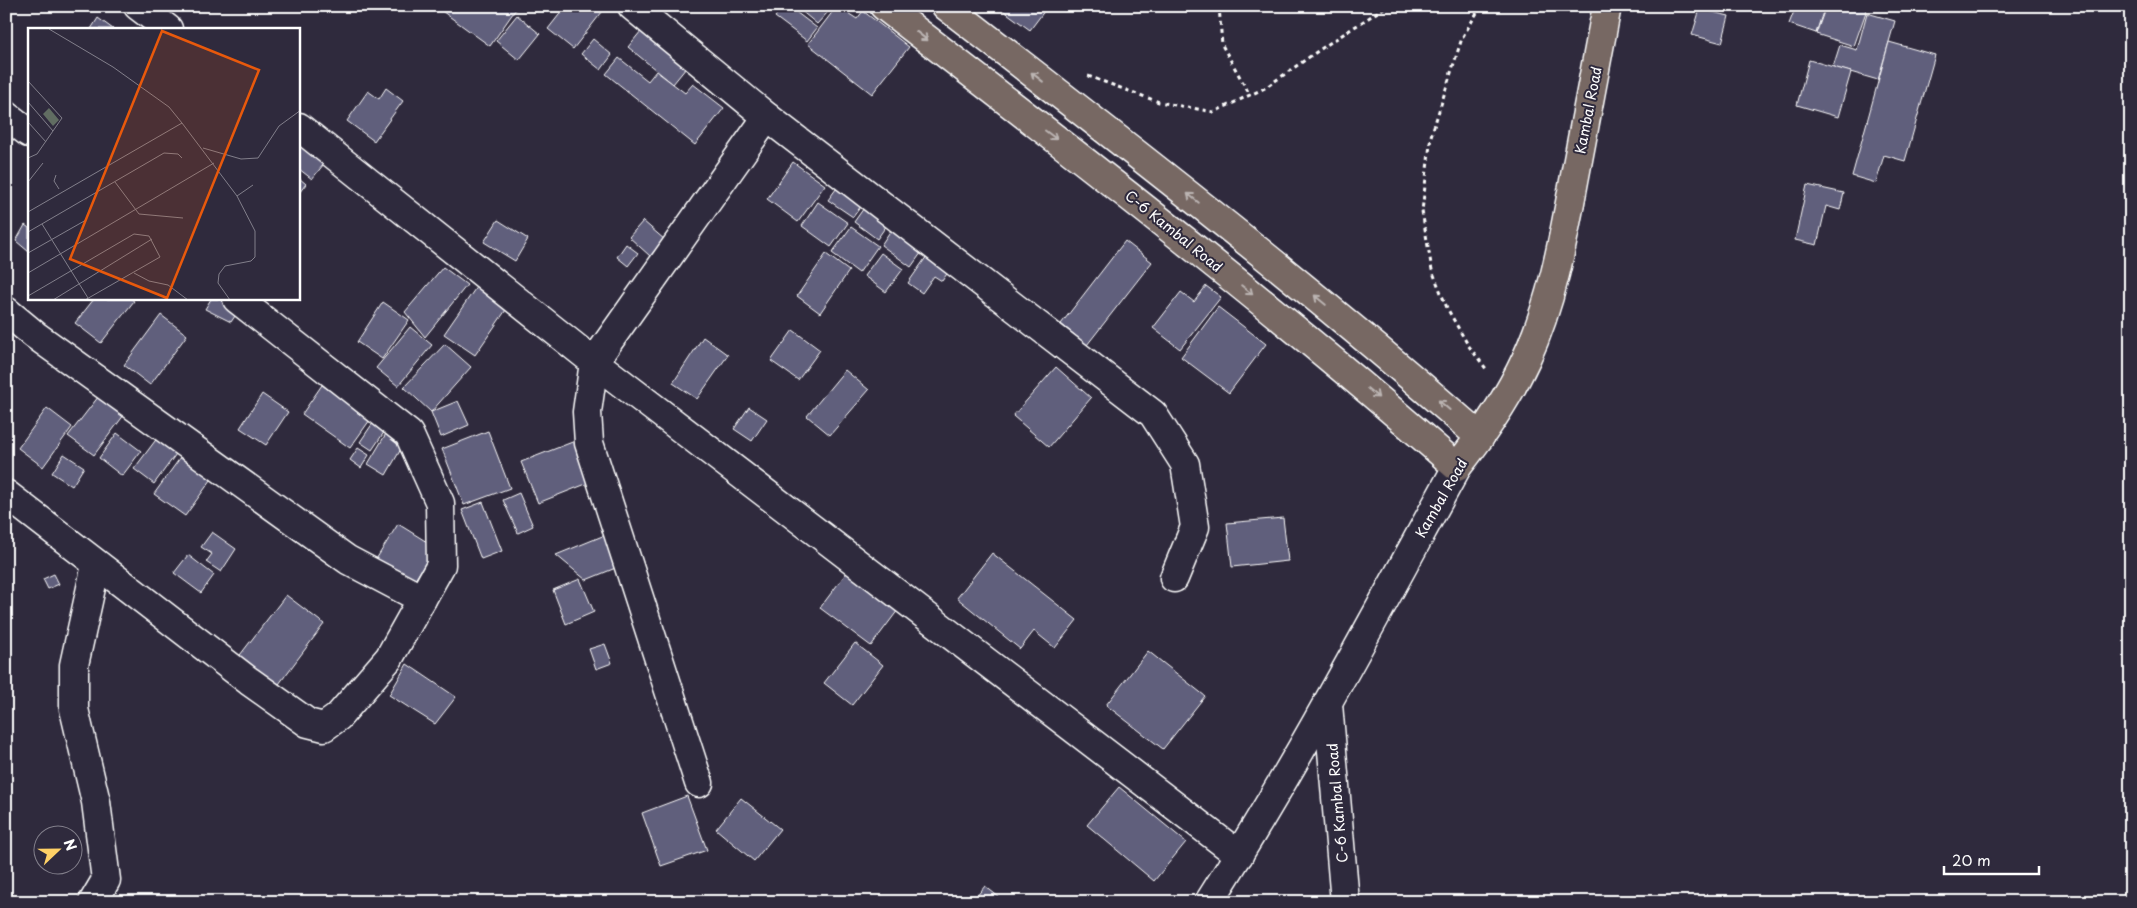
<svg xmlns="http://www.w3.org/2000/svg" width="2137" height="908" font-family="'Playpen Sans',sans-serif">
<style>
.building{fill:#615e7c;stroke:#fff}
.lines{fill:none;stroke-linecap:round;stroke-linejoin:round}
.minor-casing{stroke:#fff;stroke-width:31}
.major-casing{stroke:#fff;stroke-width:31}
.path{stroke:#fff;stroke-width:3;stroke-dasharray:4 4;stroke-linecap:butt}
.minor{stroke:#2f2a3d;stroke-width:28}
.major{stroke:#776864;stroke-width:28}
.oneway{stroke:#bbb4b2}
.labels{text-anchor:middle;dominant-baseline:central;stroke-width:4;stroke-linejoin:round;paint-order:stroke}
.street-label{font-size:14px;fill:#fff;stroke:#2f2a3d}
.inset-road{fill:none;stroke:#827f8b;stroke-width:1}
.view{fill:#e8590c;fill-opacity:0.15;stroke:#e8590c;stroke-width:2.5}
.inset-edge{fill:none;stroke:#fff;stroke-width:2.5}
</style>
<rect width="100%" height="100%" fill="#2f2a3d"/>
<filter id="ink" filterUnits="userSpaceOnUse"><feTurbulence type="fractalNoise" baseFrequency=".02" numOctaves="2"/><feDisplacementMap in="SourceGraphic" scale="10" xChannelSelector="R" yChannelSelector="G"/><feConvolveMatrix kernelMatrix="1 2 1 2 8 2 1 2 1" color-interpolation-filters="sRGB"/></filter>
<g filter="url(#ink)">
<g class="building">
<polygon points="435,6 518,6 490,46"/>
<polygon points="566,6 606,7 573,49 548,29"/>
<polygon points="783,6 788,6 817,28 807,41 775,17"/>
<polygon points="801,6 821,6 828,12 817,24 799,9"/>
<polygon points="837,6 857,19 863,11 909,47 872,94 808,44"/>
<polygon points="1001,6 1048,6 1030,30 1000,8"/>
<polygon points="1796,6 1825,6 1816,33 1789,24"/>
<polygon points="1826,6 1868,6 1854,46 1816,34"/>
<polygon points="1700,9 1729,16 1722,43 1692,35"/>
<polygon points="1867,13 1895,21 1878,80 1833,67 1840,45 1857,50"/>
<polygon points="517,15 540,34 519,60 496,41"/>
<polygon points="98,18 113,29 91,29"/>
<polygon points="641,31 686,68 673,84 628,47"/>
<polygon points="593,39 612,55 601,70 581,54"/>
<polygon points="1889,42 1935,55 1905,161 1884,155 1876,183 1852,176"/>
<polygon points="619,58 648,81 656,71 685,93 693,84 724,108 695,145 606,74"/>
<polygon points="1809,60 1851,72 1838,117 1797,105"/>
<polygon points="386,88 403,101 374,141 347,121 368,91 379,99"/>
<polygon points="299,141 327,160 312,179 299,169"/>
<polygon points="793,162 825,185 798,222 767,199"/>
<polygon points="299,178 306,184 299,193"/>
<polygon points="839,185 864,202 853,217 828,200"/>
<polygon points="1807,185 1844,193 1840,210 1826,206 1817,245 1795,240"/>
<polygon points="818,202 848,223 831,247 802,226"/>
<polygon points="866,205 889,222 877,239 854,222"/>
<polygon points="498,220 528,239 515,261 484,242"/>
<polygon points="643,221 665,240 650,256 629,237"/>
<polygon points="25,225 29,228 29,252 16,241"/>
<polygon points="851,227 878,246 859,273 832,253"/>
<polygon points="893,227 924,249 911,267 881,245"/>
<polygon points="1125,241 1152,262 1087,345 1061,324"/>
<polygon points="626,244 638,253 628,266 617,257"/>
<polygon points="881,253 903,269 886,292 864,276"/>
<polygon points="929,253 951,268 942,281 934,276 922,293 908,283"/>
<polygon points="826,254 849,271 820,313 797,296"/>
<polygon points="443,267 467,285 425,337 405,312"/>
<polygon points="477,286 508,307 475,355 444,334"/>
<polygon points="1206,286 1221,297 1180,349 1153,328 1181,292 1194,302"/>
<polygon points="94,299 131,299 134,301 101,343 75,323"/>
<polygon points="211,299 226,299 239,310 231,322 205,309"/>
<polygon points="383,302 409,320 382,359 357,342"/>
<polygon points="1218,307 1266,344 1229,393 1181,357"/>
<polygon points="161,315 187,335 150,385 124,365"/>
<polygon points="410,327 432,345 398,386 376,368"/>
<polygon points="793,330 820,350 798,380 771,361"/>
<polygon points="703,337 728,355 697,399 673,383"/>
<polygon points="445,344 471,367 431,412 404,387"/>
<polygon points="1056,367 1091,398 1049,447 1013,416"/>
<polygon points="845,370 869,390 830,435 807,416"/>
<polygon points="339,384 377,410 350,448 302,414 322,385 333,393"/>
<polygon points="102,392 127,411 94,455 68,436"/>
<polygon points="262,394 288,412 266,445 240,428"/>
<polygon points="458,401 469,425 441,437 431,412"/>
<polygon points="749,407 767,419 752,441 734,429"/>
<polygon points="47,408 72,427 43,467 18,448"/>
<polygon points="377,417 389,425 372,450 360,442"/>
<polygon points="164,429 184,443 154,484 134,469"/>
<polygon points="488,431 510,488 464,505 442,449"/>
<polygon points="387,432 405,442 386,475 368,464"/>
<polygon points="117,433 141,451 122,476 99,458"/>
<polygon points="575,441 591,482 538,503 521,462"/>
<polygon points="188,447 219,469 185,516 154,494"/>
<polygon points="358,448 369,455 361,468 350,460"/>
<polygon points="64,454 84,467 72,486 52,473"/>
<polygon points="519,493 533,526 518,533 503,500"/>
<polygon points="483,502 502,551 481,559 462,510"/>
<polygon points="1283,518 1288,561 1232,567 1227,523"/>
<polygon points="398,524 435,547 412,585 375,561"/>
<polygon points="212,532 236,549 221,572 206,562 212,554 201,547"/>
<polygon points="605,535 618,567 586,580 556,555"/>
<polygon points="992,553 1077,620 1055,648 1034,631 1020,649 957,598"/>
<polygon points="188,555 214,575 201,593 174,573"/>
<polygon points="850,568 901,606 871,646 820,608"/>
<polygon points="54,574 59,584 48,589 43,579"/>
<polygon points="580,579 594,612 566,624 553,590"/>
<polygon points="286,595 324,624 276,688 237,659"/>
<polygon points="855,643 883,665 852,705 824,683"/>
<polygon points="605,644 612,663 596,669 589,649"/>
<polygon points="1148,651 1205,696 1163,749 1106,705"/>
<polygon points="407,664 456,697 435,724 389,695"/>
<polygon points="1119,787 1186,842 1154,881 1087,825"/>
<polygon points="687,796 707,850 661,866 642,813"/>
<polygon points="741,798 780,829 754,861 716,829"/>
<polygon points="985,886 1005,902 972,902"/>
</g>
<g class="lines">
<g class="minor-casing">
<g id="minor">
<polyline points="138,6 168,29"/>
<polyline points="632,6 767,117 1153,414 1185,464 1195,527 1174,578"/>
<polyline points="6,115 29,133"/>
<polyline points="299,127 594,362 1239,855"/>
<polyline points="6,311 35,335 348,560 422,599"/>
<polyline points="6,494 249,681 308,723 324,727 338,717 389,658 441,565 440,503 409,434 237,299"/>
<polyline points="1328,704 1345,902"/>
<polyline points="699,783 589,443 587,412 594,362 767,117"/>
<polyline points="93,902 106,880 96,802 74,709 74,665 96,565"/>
<path d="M1209 902C1299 761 1377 613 1457 467"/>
</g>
</g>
<g class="major-casing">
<g id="major">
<path d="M884 6C1078 156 1272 304 1457 467 1484 433 1508 398 1526 359 1552 303 1563 241 1574 181 1585 123 1596 64 1607 6"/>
<path d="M946 6C1127 146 1309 286 1480 437"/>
</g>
</g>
<g class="path">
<polyline points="1219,6 1222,45 1250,95"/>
<polyline points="1481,6 1462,38 1431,136 1422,211 1432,270 1447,308 1468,345 1487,370"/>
<polyline points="1088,76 1159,102 1214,112 1265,88 1325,46 1387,6"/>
</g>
<use href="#minor" class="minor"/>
<use href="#major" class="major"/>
</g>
<defs><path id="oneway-shaft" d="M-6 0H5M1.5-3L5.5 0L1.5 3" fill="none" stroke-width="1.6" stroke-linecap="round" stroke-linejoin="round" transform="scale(1.25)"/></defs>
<g class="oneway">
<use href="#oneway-shaft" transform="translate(922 36) rotate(38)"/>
<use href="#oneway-shaft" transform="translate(1037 77) rotate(-142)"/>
<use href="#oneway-shaft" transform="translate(1051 135) rotate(37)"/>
<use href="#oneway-shaft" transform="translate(1193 198) rotate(-141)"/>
<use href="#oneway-shaft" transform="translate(1247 290) rotate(39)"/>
<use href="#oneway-shaft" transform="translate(1320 300) rotate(-140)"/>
<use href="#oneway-shaft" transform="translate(1373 393) rotate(40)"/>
<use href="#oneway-shaft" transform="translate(1444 405) rotate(-139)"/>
</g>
</g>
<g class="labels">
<g class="street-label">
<text transform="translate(1588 110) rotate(-79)">Kambal Road</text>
<text transform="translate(1174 231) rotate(39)">C-6 Kambal Road</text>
<text transform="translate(1441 498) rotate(-60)">Kambal Road</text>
<text transform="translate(1337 803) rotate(-95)">C-6 Kambal Road</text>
</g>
</g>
<g transform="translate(28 28)">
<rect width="272" height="272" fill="#2f2a3d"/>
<path d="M21 80 31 92 25 98 15 86Z" fill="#616d62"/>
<path class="inset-road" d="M0 53 34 90 9 126 0 130M0 74 25 103M0 94 18 114M154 95 209 168 227 203V229L223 233 197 238 191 246 190 255 202 272M175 120 213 131 230 130 251 98 273 82M28 147 26 153 31 161M0 154 15 135M87 154 111 186 155 190M209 168 225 157M0 184 154 95 141 79 85 39 21 1M14 196 60 270M0 204 136 125 150 126 154 130M0 225 58 192M0 245 186 135M106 245 121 253 140 257 160 272M0 268 106 206 121 208 132 229 57 272M25 272 124 211"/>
<path class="view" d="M134 3 231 42 139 270 42 231Z"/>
<rect width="272" height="272" class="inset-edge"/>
</g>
<rect width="2137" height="908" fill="none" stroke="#2f2a3d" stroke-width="25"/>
<rect x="12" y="12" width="2112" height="883" fill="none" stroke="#fff" stroke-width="2" filter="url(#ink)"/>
<g transform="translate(58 850) rotate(68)"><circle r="24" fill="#2f2a3d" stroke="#827f8b"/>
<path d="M0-4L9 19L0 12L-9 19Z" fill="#ffd166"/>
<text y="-8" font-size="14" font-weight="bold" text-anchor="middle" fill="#ffffff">N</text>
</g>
<path d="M1944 866v8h95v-8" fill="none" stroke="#ffffff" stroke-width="2.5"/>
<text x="1952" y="866" font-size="15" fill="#ffffff" stroke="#2f2a3d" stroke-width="4" paint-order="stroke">20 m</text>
</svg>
